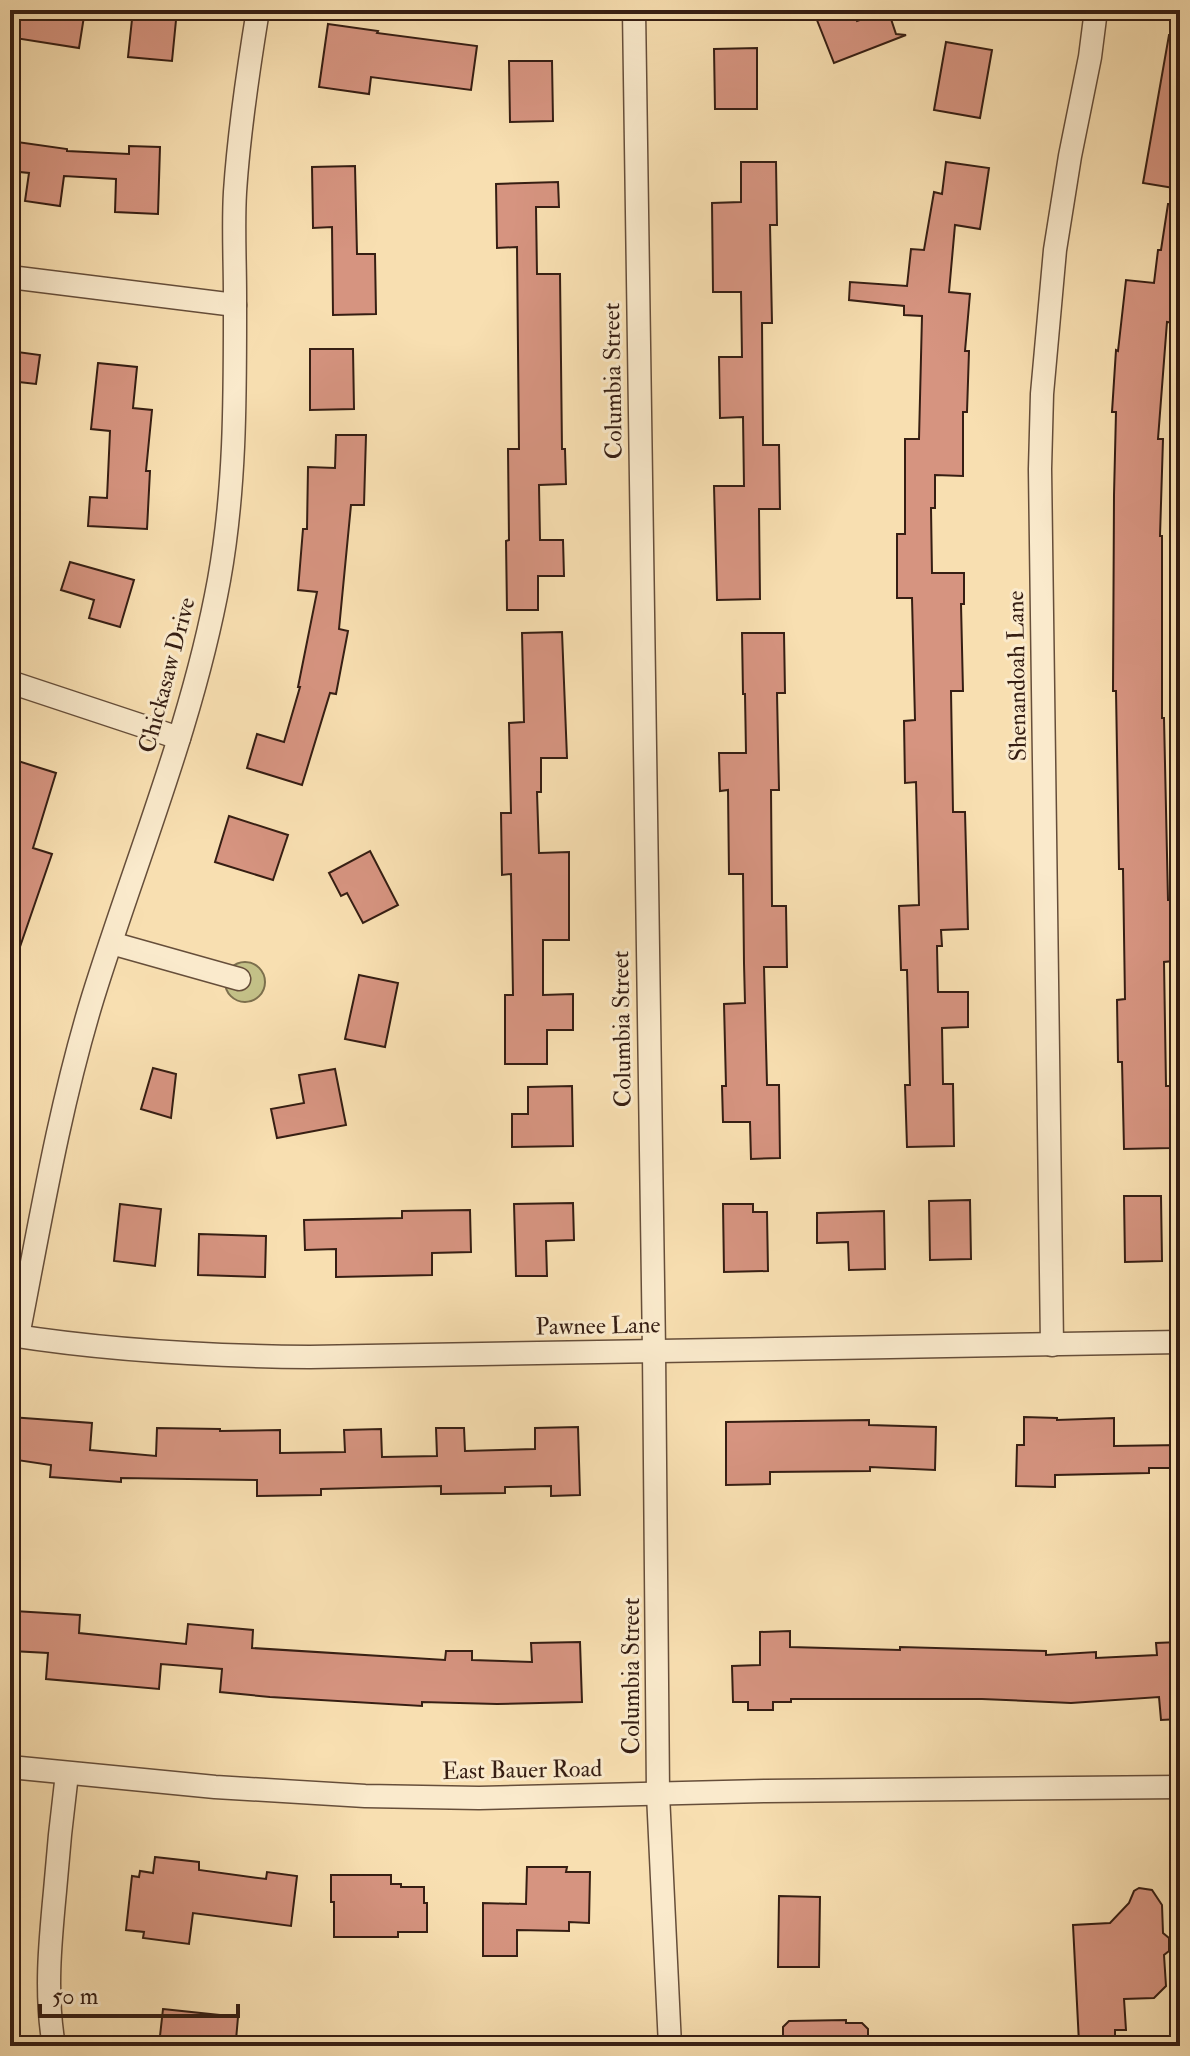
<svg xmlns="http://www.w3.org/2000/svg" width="1190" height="2056" font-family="'IM FELL Double Pica',serif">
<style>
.green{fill:#c3c087;stroke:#7c6f4d;stroke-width:2}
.building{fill:#d69480;stroke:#361e13;stroke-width:2}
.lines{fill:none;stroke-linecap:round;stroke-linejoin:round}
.street-casing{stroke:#664e3a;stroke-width:25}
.street{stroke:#faeacc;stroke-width:22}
.labels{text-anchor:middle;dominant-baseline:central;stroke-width:6;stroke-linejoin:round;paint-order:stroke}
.street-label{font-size:24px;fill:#361e13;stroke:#faeacc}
</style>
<rect width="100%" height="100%" fill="#f8dfb1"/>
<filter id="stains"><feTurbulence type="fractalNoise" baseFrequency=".0025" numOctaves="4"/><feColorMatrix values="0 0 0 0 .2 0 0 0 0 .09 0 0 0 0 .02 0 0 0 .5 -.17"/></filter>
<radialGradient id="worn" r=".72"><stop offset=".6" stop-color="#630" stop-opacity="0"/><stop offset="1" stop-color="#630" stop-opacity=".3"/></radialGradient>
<circle class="green" cx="245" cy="982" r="20"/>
<g class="building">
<polygon points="20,10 85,10 79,48 15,38"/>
<polygon points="133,10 177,10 172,61 128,57"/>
<polygon points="813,10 852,10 857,21 888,10 896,34 906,35 834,63"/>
<polygon points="328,24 378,31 377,33 477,46 471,90 371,77 369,94 319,87"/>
<polygon points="1169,35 1180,36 1180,189 1143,183"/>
<polygon points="946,42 992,50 980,118 934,110"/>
<polygon points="757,48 757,109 715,109 714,49"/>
<polygon points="509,61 552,61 553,121 510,122"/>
<polygon points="10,141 67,149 67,151 129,154 129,146 160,147 158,214 115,212 116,179 64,176 60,206 25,201 29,173 10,171"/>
<polygon points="741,162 776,162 777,225 770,225 772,323 762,323 763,445 779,445 780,509 759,509 760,599 717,600 714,486 744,486 743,417 720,418 719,357 742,357 741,292 713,292 712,203 741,202"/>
<polygon points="946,162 989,168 980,229 955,225 949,292 970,294 965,351 969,351 967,412 963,412 963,476 935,475 935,508 931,508 932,573 964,573 964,604 961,604 963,691 951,691 953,812 965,812 968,929 941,930 942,946 937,946 938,992 968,992 968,1027 942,1028 943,1084 953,1084 954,1146 907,1147 905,1085 910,1085 907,970 901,970 899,906 919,905 916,782 905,783 904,721 915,720 912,598 897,598 897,534 905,534 905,439 919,439 922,316 904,315 904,306 849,300 850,282 907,286 911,249 924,250 934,192 942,194"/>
<polygon points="355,166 357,254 375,254 376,314 333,315 332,227 313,228 312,167"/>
<polygon points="558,182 559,207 536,207 537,274 560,274 562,449 565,449 566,484 539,485 540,540 563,540 564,576 538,576 538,610 507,610 506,541 509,540 508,449 519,449 517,247 497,248 496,184"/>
<polygon points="1168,204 1180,204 1180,324 1167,322 1158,439 1163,439 1160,536 1162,536 1162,718 1164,718 1168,900 1171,900 1173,961 1164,962 1166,1086 1170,1086 1171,1148 1124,1149 1122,1062 1118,1062 1117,1000 1125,999 1123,869 1119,869 1116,691 1113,691 1114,495 1116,412 1112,412 1116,350 1118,351 1126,280 1154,283 1158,250 1161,250"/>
<polygon points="310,349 353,349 354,409 310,410"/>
<polygon points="10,351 40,355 36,384 10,381"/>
<polygon points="98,363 137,367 133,408 152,410 146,471 150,471 147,529 88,526 90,497 107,498 110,431 91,429"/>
<polygon points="336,435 366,435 364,505 351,505 339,629 348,631 336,694 330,693 302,785 247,768 257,734 284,742 300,687 298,687 317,592 298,590 303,529 307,529 308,467 335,468"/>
<polygon points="70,562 134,580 120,627 89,618 94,600 61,590"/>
<polygon points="562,632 567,758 541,758 541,792 537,792 539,853 569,852 569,940 543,940 543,995 573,994 573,1030 547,1030 547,1064 505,1064 505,995 513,995 511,874 502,875 501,813 511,813 509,723 524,722 522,633"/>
<polygon points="742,633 784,633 785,693 777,693 779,790 771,790 772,906 786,906 787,967 764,967 767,1085 779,1085 780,1158 751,1159 750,1122 723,1122 722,1086 726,1086 724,1004 745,1003 744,963 743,874 729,874 728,790 720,791 719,753 746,753 745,694 743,694"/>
<polygon points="18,761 56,773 33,848 52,854 13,967 10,966 10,788"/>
<polygon points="229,816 288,835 273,880 215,862"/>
<polygon points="370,851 398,905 363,923 347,893 341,896 329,873"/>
<polygon points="359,975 398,983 385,1047 345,1039"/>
<polygon points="153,1068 176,1074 171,1118 141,1109"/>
<polygon points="335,1069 346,1125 277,1138 271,1109 304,1103 299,1075"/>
<polygon points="572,1086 573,1146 512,1147 512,1114 528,1114 528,1087"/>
<polygon points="1124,1196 1161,1196 1162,1261 1125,1262"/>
<polygon points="970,1200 971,1259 930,1260 929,1201"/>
<polygon points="573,1203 574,1240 546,1241 547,1276 516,1276 514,1204"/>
<polygon points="120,1204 161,1209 155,1266 114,1261"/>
<polygon points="723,1204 753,1204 753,1212 767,1212 768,1271 724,1272"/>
<polygon points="470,1210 471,1252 432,1253 432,1275 336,1277 336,1249 305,1250 304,1220 402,1218 402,1211"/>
<polygon points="884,1211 885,1269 849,1270 848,1242 817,1243 817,1213"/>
<polygon points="199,1234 266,1236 265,1277 198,1275"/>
<polygon points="10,1417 92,1423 90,1450 156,1456 157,1428 220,1429 220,1431 280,1430 280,1453 345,1452 344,1430 381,1429 382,1457 437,1456 436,1428 464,1428 465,1451 535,1449 535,1428 578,1427 580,1495 551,1496 551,1486 505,1487 505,1493 441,1494 441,1486 321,1489 321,1495 257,1496 257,1480 121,1478 121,1482 50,1477 51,1465 10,1459"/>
<polygon points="1024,1417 1057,1418 1057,1420 1114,1418 1114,1446 1180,1445 1180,1468 1149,1468 1149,1473 1055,1475 1055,1487 1016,1486 1017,1445 1024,1445"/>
<polygon points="869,1420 869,1425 936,1427 935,1470 870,1467 870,1471 770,1472 770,1484 726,1485 726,1422"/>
<polygon points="14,1611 80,1615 79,1633 186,1644 188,1624 253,1630 252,1648 445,1660 446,1651 472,1651 472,1660 532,1662 531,1643 580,1642 582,1702 497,1704 422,1702 422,1706 270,1697 220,1692 222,1669 161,1664 159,1689 46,1679 48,1653 12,1651"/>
<polygon points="790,1631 790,1647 900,1650 900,1647 1046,1651 1046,1655 1096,1652 1096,1658 1157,1655 1156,1643 1179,1642 1180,1719 1161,1720 1159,1697 1071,1703 982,1699 791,1699 791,1702 773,1702 773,1710 748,1710 748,1702 733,1702 732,1666 760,1665 760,1632"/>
<polygon points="155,1857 199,1862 199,1870 266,1879 267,1872 297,1876 291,1926 193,1913 189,1944 143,1938 144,1932 126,1930 132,1876 139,1877 140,1871 153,1873"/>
<polygon points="527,1867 567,1867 566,1872 590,1872 589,1923 569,1922 569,1931 517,1930 517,1956 483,1956 483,1903 526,1904"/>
<polygon points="331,1875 391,1875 391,1884 401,1884 401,1887 424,1887 424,1903 427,1903 427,1932 398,1932 398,1937 334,1937 334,1902 331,1902"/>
<polygon points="1139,1888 1152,1890 1162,1905 1163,1933 1169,1938 1169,1951 1164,1955 1166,1986 1154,1998 1124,1999 1126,2030 1115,2030 1115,2042 1079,2043 1073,1925 1110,1923 1129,1903 1134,1891"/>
<polygon points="779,1896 820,1897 819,1967 778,1967"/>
<polygon points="163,2009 238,2017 236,2040 224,2039 223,2046 176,2046 176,2038 160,2036"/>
<polygon points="846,2020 846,2023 862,2023 868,2029 868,2046 791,2046 783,2039 783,2027 789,2021"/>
</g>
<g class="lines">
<g class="street-casing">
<g id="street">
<polyline points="634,10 654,1351 658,1794 670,2046"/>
<polyline points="10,277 235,305"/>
<polyline points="10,682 179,738"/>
<polyline points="111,943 239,979"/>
<path d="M10 1335C111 1351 208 1356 310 1357L1180 1342"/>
<path d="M18 1336C40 1223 59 1108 93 997 136 859 193 723 219 580 236 486 235 390 235 295 235 261 233 226 235 192 239 131 248 71 258 10"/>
<polyline points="1052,1345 1040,469 1042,394 1055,250 1070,156 1090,57 1096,10"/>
<polyline points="10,1767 215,1787 365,1796 479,1798 766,1791 1180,1787"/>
<path d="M54 2046C45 1995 50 1943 55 1891 58 1852 62 1813 67 1774"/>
</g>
</g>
<use href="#street" class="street"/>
</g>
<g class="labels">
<g class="street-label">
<text transform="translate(613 381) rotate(-91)">Columbia Street</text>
<text transform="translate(167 675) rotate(-75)">Chickasaw Drive</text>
<text transform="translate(1017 676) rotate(-91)">Shenandoah Lane</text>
<text transform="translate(622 1029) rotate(-91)">Columbia Street</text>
<text transform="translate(598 1326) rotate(-1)">Pawnee Lane</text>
<text transform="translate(631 1676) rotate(-90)">Columbia Street</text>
<text transform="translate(522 1770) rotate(-1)">East Bauer Road</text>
</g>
</g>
<rect width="1190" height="2056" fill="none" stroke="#f8dfb1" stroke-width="40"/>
<rect x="12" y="12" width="1166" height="2032" fill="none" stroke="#361e13" stroke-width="4"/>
<rect x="20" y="20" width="1150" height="2016" fill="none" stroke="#361e13" stroke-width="2"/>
<path d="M40 2004v12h198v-12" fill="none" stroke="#361e13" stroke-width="4"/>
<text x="52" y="2004" font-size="24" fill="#361e13" stroke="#faeacc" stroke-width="6" paint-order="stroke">50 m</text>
<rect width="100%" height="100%" filter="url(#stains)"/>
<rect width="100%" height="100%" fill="url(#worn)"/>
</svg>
